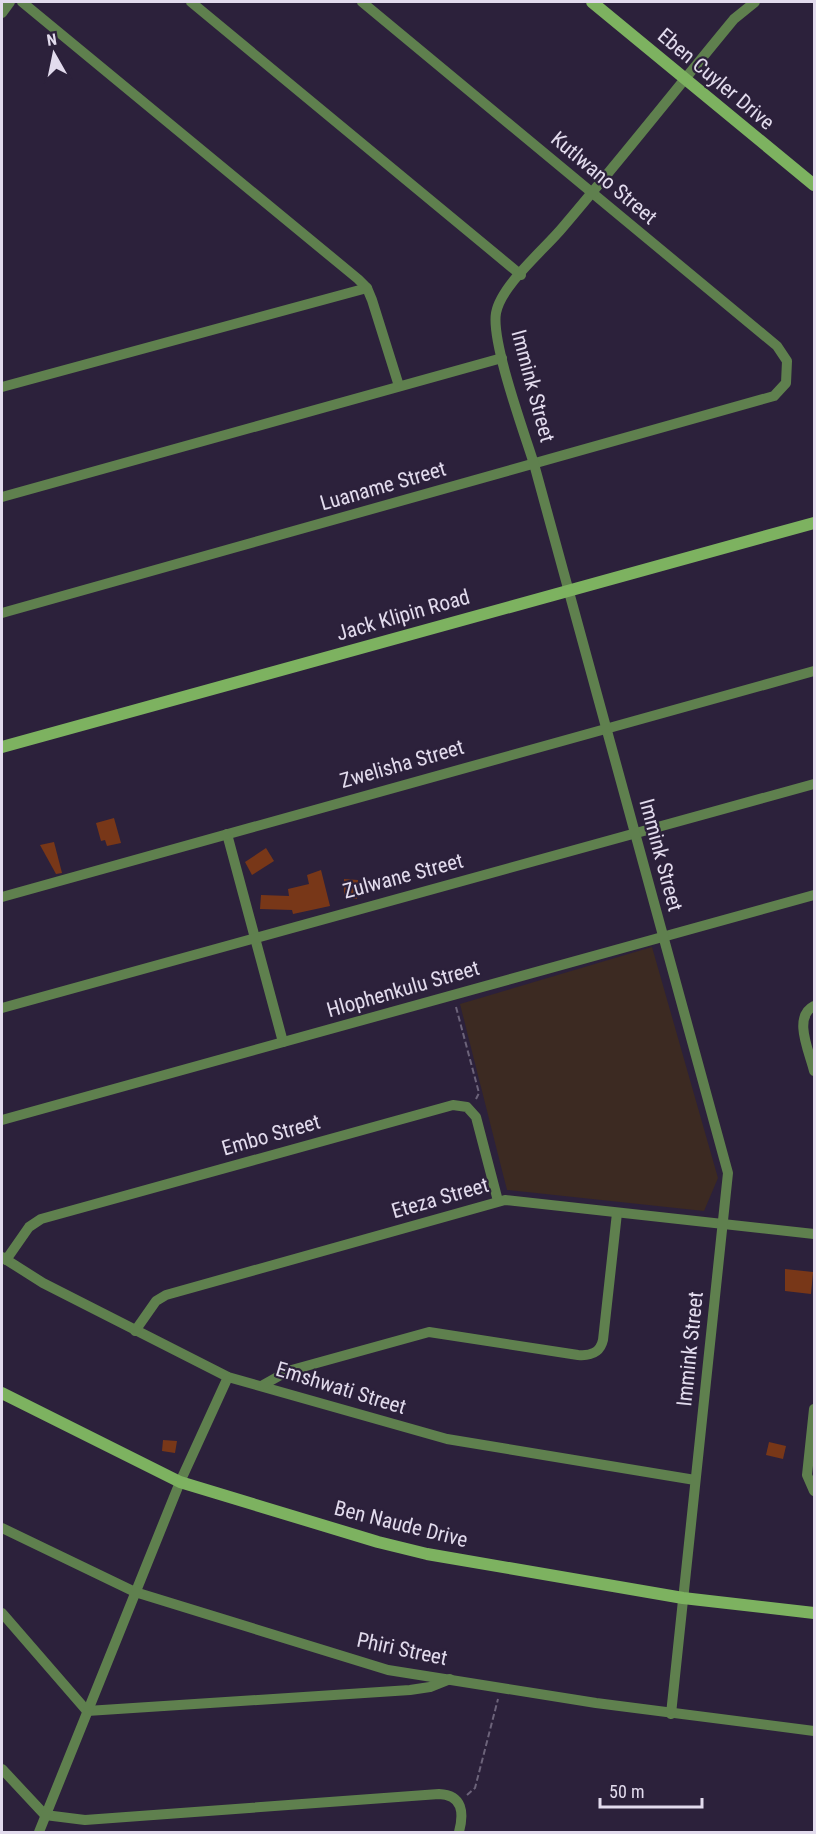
<svg xmlns="http://www.w3.org/2000/svg" width="816" height="1834" font-family="'Roboto Condensed',sans-serif">
<style>
.education{fill:#3c2a22}
.building{fill:#783718}
.lines{fill:none;stroke-linecap:round;stroke-linejoin:round}
.path{stroke:#6c637a;stroke-width:2;stroke-dasharray:6 3;stroke-linecap:butt}
.street{stroke:#5f804e;stroke-width:10}
.secondary{stroke:#7db260;stroke-width:12}
.labels{text-anchor:middle;dominant-baseline:central;stroke-width:4.5;stroke-linejoin:round;paint-order:stroke}
.street-label{font-size:21px;fill:#e2dbed;stroke:#2c213b}
</style>
<rect width="100%" height="100%" fill="#2c213b"/>
<polygon class="education" points="652,947 718,1178 704,1211 507,1190 460,1004"/>
<g class="building">
<polygon points="114,818 121,843 107,846 105,840 101,841 96,823"/>
<polygon points="54,842 62,873 56,874 40,845"/>
<polygon points="266,848 274,861 252,875 245,862"/>
<polygon points="321,870 330,906 293,914 292,910 260,909 261,895 289,896 288,889 309,884 307,875"/>
<polygon points="344,879 358,880 357,899 344,898"/>
<polygon points="785,1269 813,1272 811,1294 785,1291"/>
<polygon points="163,1440 177,1441 175,1453 162,1451"/>
<polygon points="769,1442 786,1446 783,1459 766,1455"/>
</g>
<g class="lines">
<g class="path">
<polyline points="456,1007 479,1093 476,1099"/>
<polyline points="467,1795 475,1788 498,1699"/>
</g>
<g class="street">
<polyline points="22,2 358,279 367,288 372,300 399,386"/>
<polyline points="191,2 521,275"/>
<polyline points="2,13 10,2"/>
<polyline points="2,387 367,288"/>
<polyline points="2,497 502,358"/>
<polyline points="2,613 774,396 786,383 787,361 777,346 362,2"/>
<polyline points="227,834 283,1042"/>
<polyline points="2,897 814,671"/>
<path d="M814 1006C792 1017 810 1053 814 1071"/>
<polyline points="2,1008 814,784"/>
<polyline points="2,1120 814,895"/>
<polyline points="2,1257 43,1283 228,1377 447,1439 695,1480"/>
<polyline points="6,1260 29,1227 41,1219 453,1105 467,1107 476,1117 498,1201"/>
<polyline points="135,1331 156,1301 166,1295 505,1200 814,1234"/>
<path d="M263 1385 288 1371 429 1332 578 1355C591 1356 600 1353 603 1340L617 1213"/>
<polyline points="814,1409 807,1475 814,1491"/>
<polyline points="2,1528 135,1592 388,1670 596,1703 814,1731"/>
<polyline points="2,1613 87,1711 410,1690 430,1687 450,1679"/>
<path d="M671 1714 728 1173 534 464C524 432 491 342 496 313 501 285 545 249 563 227 621 159 677 88 734 19L755 2"/>
<path d="M2 1769 45 1815 85 1820 439 1794C463 1795 464 1813 459 1832"/>
<polyline points="39,1832 180,1482 228,1377"/>
</g>
<g class="secondary">
<polyline points="592,2 814,185"/>
<polyline points="2,747 814,523"/>
<polyline points="2,1393 180,1482 378,1542 427,1554 683,1598 814,1613"/>
</g>
</g>
<g class="labels">
<g class="street-label">
<text transform="translate(716 79) rotate(40)">Eben Cuyler Drive</text>
<text transform="translate(604 178) rotate(40)">Kutlwano Street</text>
<text transform="translate(533 386) rotate(75)">Immink Street</text>
<text transform="translate(383 486) rotate(-16)">Luaname Street</text>
<text transform="translate(403 615) rotate(-16)">Jack Klipin Road</text>
<text transform="translate(402 764) rotate(-16)">Zwelisha Street</text>
<text transform="translate(661 855) rotate(75)">Immink Street</text>
<text transform="translate(403 876) rotate(-15)">Zulwane Street</text>
<text transform="translate(403 989) rotate(-16)">Hlophenkulu Street</text>
<text transform="translate(271 1135) rotate(-16)">Embo Street</text>
<text transform="translate(440 1198) rotate(-16)">Eteza Street</text>
<text transform="translate(690 1349) rotate(-84)">Immink Street</text>
<text transform="translate(341 1388) rotate(17)">Emshwati Street</text>
<text transform="translate(401 1524) rotate(14)">Ben Naude Drive</text>
<text transform="translate(402 1649) rotate(12)">Phiri Street</text>
</g>
</g>
<rect width="816" height="1834" fill="none" stroke="#e2dbed" stroke-width="6"/>
<g transform="translate(54 54) rotate(351)" stroke="#2c213b" stroke-width="4.5" paint-order="stroke">
<path d="M0-4.5L10 22L0 15L-10 22Z" fill="#e2dbed"/>
<text y="-9" font-size="16" font-weight="bold" text-anchor="middle" fill="#e2dbed">N</text>
</g>
<path d="M600 1798v9h102v-9" fill="none" stroke="#e2dbed" stroke-width="3"/>
<text x="609" y="1798" font-size="18" fill="#e2dbed" stroke="#2c213b" stroke-width="4.5" paint-order="stroke">50 m</text>
</svg>
